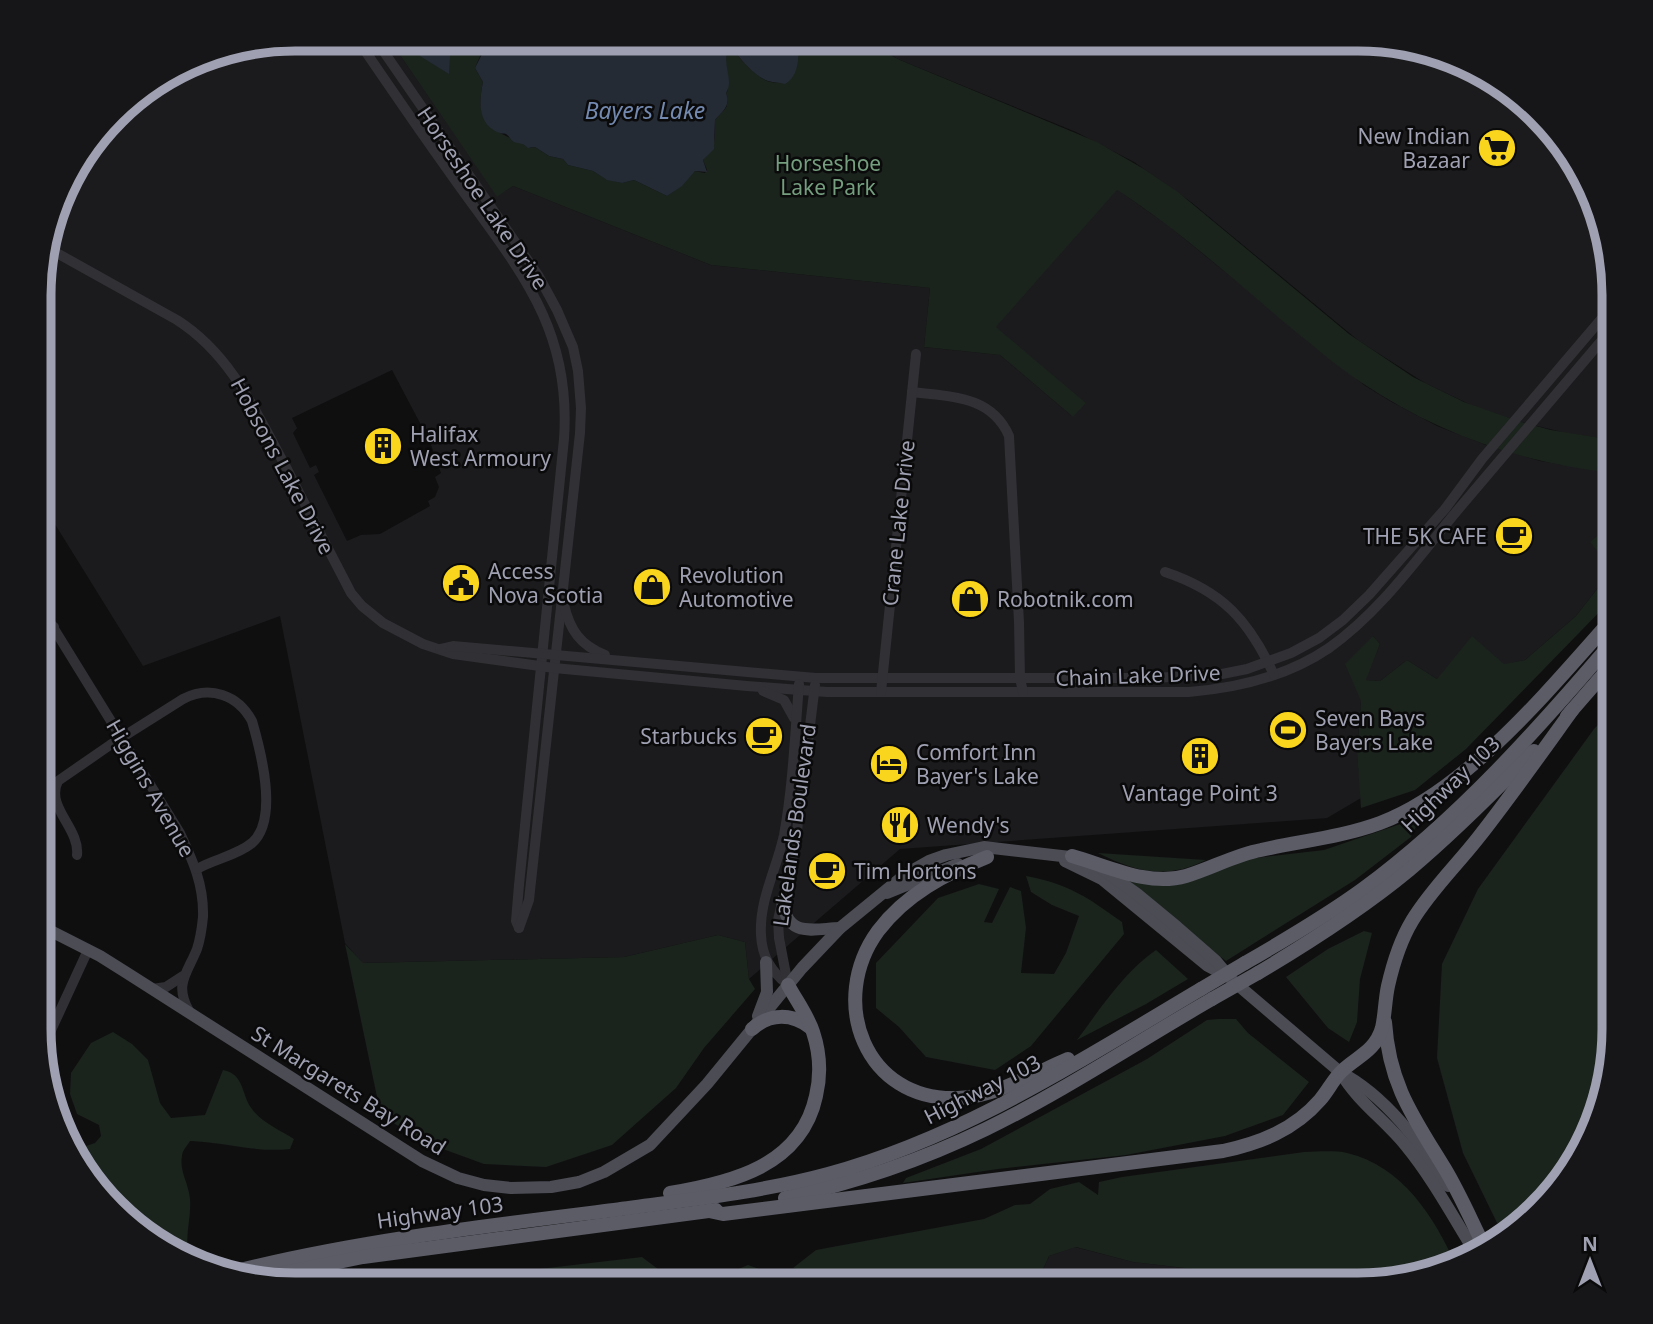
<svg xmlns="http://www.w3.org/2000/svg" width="1653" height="1324" font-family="'Noto Sans',sans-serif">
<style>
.built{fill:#1b1b1d;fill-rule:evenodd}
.green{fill:#1b231d}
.water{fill:#252b34}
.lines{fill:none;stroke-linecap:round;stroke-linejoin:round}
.minor{stroke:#303035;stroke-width:10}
.major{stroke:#4b4c54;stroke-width:12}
.highway{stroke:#5b5c66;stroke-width:14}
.highway-bridge{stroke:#5b5c66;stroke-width:14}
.labels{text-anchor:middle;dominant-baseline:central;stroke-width:5;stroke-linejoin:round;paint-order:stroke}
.poi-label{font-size:21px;fill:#9fa1b2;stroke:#0a0a0b;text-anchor:start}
.park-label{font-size:21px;fill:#749e7e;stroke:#0a0a0b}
.street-label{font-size:21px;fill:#9fa1b2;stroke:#0a0a0b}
.water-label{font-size:23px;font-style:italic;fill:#7389b0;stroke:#0a0a0b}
.rim{fill:none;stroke:#9fa1b2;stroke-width:9}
</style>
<rect width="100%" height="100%" fill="#0f0f10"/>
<g class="built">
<path d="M295 39H389L497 196 513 186 711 265 930 288 924 347 1000 355 1073 417 993 328 1114 187 1170 227 1364 385 1390 401 1437 426 1486 445 1540 461 1614 473V522L1591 542 1612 570 1576 616 1525 660 1437 679 1407 660 1380 681 1365 680 1380 644 1373 636 1361 701 1357 752 1361 798 1327 818 900 849 749 979 745 942 718 935 624 957 362 963 345 943 280 616 143 666 40 500 41 261 73 167 126 102 212 52ZM392 370 430 442 441 473 435 477 439 487 435 497 428 501 430 506 380 534 361 535 347 541 314 475 319 472 316 465 310 468 293 433 297 428 292 418Z"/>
<polygon points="859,39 1374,39 1456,58 1527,102 1588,182 1614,295 1614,440 1566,433 1521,422 1475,407 1425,383 1359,341 1191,202 1134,162 1076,132 900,60"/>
<polygon points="1075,1247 1133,1262 1193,1269 1255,1285 1036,1285 1049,1256"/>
</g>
<g class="green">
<path d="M389 39H492L493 44 487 40 475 68 483 82C473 130 496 129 530 148L535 147 549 156 563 159 568 165 593 171 606 179 622 183 634 180 667 196C677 189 684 180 695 171L705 173 707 170 703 160C716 146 715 140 715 120 724 108 730 110 726 93L728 90 725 58 727 52 736 53C743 62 759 80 771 82 774 83 778 82 782 83 802 67 799 59 791 39H859L900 60 1097 142 1144 169 1178 192 1349 334 1413 377 1464 402 1521 422 1551 430 1614 440V473C1524 464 1438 434 1362 383 1337 367 1315 347 1291 328 1234 280 1179 230 1117 190L996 327 1086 403 1073 417 1000 355 924 347 930 288 711 265 513 186 497 197Z"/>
<polygon points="1614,522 1614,597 1466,749 1415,790 1361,808 1357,753 1361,701 1345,664 1373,636 1380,644 1366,680 1380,681 1407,660 1437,679 1472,636 1504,664 1525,660 1576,616 1612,570 1590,542"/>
<polygon points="1614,709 1614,1046 1595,1127 1551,1198 1502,1233 1463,1153 1437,1058 1442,964 1478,889 1594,729"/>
<polygon points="1421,817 1411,837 1355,880 1226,961 1179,925 1127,879 1147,883 1238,860 1324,850"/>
<path d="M1098 853 1206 860C1166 880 1136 872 1098 853Z"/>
<path d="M1026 876C1069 884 1087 897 1122 922L1124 934 1031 1046 995 1070 926 1057 899 1027 876 1008V963L938 898 979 884 999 889 984 922 992 923 1010 887 1021 891 1026 928 1021 973 1054 974 1066 953 1079 916 1052 905 1031 892Z"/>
<polygon points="1364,931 1372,933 1360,979 1357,1022 1349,1042 1328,1028 1286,977 1328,949"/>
<polygon points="718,935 745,942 749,979 755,989 704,1048 676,1088 612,1145 546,1167 484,1164 432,1145 381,1116 345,944 363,963 624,957"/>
<path d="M1156 950 1188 979 1146 1004 1077 1040C1100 1009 1124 972 1156 950Z"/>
<polygon points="1218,1019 1236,1019 1248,1033 1309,1082 1283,1115 1225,1136 1126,1155 998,1169 903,1183 906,1178 981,1149 1147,1059 1207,1020"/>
<path d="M113 1032 132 1044 148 1060 160 1103 171 1118 205 1115 223 1070C245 1074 241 1095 252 1109 261 1122 281 1131 294 1139L290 1149C257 1153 223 1142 190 1141 187 1146 182 1151 182 1156 179 1171 189 1184 190 1199 192 1222 181 1242 193 1263L126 1222 71 1151 95 1143 101 1136 99 1125 77 1114 70 1094 71 1073 91 1043Z"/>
<path d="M1304 1152C1317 1152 1334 1150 1347 1153 1402 1166 1435 1217 1456 1266L1358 1285H1255L1193 1269 1133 1262 1076 1247 1049 1256 1036 1285H859L793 1268 816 1250 984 1219 1015 1205 1030 1204 1050 1189 1079 1182 1098 1195 1099 1182 1122 1177Z"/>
<polygon points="642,1257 658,1269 655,1285 337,1285 351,1281 457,1270 539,1269"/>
<polygon points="748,1265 803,1285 713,1285 717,1278"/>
</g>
<g class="water">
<polygon points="418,39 451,39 449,74 420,56 415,45"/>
<path d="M492 39H791L794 40V45H797C800 58 798 77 785 84 779 82 774 83 768 81 756 77 743 62 736 53L727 52C723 66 734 81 726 93 731 107 722 111 715 120L714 149 703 160 707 172 695 171 682 186 667 196 634 180 622 183 607 180 593 171 568 165 563 159 549 156 535 147 528 148C523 143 521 144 514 142 511 140 509 136 506 134 504 133 502 134 500 133 477 125 479 101 483 82L475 68 483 52 485 40 493 44Z"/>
</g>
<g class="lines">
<g class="minor">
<path d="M357 39C389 86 421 133 455 180 516 266 572 325 564 439L519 885 516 921 519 928"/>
<polyline points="375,39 538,275 557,310 573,347 578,371 581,408 580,433 529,900 519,928"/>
<path d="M46 247 177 320C232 355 257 414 287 469 308 511 330 552 351 593L362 606 383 623 423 644 453 654 554 668 747 686 827 692H1189C1238 688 1288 676 1329 648 1380 612 1417 559 1456 512 1508 450 1562 388 1614 326"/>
<path d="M912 392C950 397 991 395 1009 436L1019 622 1020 678 1023 692"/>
<path d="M1165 572C1222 591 1249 620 1274 675"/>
<path d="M564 605C570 630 580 645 605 655"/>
<path d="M40 606 180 833C193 861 204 885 203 917 202 927 200 940 197 949 187 974 174 984 189 1011"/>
<polyline points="40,636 54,627"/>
<polyline points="440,649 453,646 816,678 1154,678 1222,674 1247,669 1291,653 1319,638 1343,620 1369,595 1445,509 1482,459 1603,317 1614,298"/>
<polyline points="763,691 784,700 794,718"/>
<polyline points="881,692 916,354"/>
<path d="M77 855C80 828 45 807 58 781L110 745 183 699C210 685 238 695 252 721 261 752 279 819 252 843 236 856 214 859 197 869"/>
<path d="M788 985C771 971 762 957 761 935 759 900 777 868 784 835 793 786 795 734 799 684"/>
<polyline points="788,985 779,938 778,920 795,847 815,685"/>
<polyline points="152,989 166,987 183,976"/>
<polyline points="41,1052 88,950"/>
</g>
<g class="major">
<polyline points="1065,861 1102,879 1208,966 1223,974"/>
<path d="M1102 869 1137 894 1177 927 1216 961 1232 980 1340 1072C1385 1095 1421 1144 1448 1186"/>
<polyline points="887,893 958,864"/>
<path d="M782 901C788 938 811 929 840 928"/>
<polyline points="39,925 100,956 127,973 422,1161 458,1178 484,1185 511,1188 551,1187 579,1182 604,1172 650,1145 707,1084 802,968 840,928 906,874 929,861 946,855 984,847 1079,858"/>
<polyline points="758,1016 767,992 766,962"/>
<path d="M1341 1073C1357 1101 1386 1121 1406 1146 1433 1179 1453 1217 1475 1252"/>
</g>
<g class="highway">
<polyline points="1567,716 1614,662"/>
<path d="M1072 856C1108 866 1148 887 1186 876 1212 868 1235 855 1261 850 1301 841 1342 837 1380 823 1468 790 1552 686 1614 617"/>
<path d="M987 857C945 874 906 894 878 931 827 1001 865 1102 958 1098 994 1097 1035 1073 1068 1059"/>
<path d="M1245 963C1285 940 1326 916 1363 889 1458 819 1538 729 1614 640"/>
<path d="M1258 973C1310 942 1362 909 1409 870 1453 833 1494 792 1534 751"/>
<path d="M1385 1022C1389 1085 1414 1118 1445 1169 1460 1194 1471 1220 1484 1246"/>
<path d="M752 1029C770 1013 792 1013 811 1028"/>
<path d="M670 1193C731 1183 801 1166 816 1096 821 1075 820 1053 813 1032 808 1016 796 1000 788 985"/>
<path d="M785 1198C854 1183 922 1160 986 1129 1064 1091 1137 1042 1212 999"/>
<path d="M709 1211 723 1214 1223 1151C1260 1143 1294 1130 1320 1100 1327 1092 1332 1082 1339 1074 1353 1058 1375 1053 1382 1028 1385 1015 1385 1000 1388 986 1393 964 1400 941 1412 921 1430 891 1456 866 1478 838 1511 796 1542 752 1573 709"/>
<path d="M228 1273C354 1241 485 1226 614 1210 685 1200 758 1193 828 1174 964 1137 1081 1060 1201 989"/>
<polyline points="254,1279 363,1257 716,1210"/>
</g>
<g class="highway-bridge">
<polyline points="1201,989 1245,963"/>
<polyline points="1212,999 1258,973"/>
</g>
</g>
<defs>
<g id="supermarket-disc" transform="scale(2.0125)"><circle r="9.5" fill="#fad51d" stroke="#0a0a0b"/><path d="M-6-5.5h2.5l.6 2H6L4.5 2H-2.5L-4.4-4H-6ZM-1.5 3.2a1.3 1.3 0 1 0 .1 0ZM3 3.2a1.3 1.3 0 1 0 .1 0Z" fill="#111"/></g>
<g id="building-disc" transform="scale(2.0125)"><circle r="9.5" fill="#fad51d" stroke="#0a0a0b"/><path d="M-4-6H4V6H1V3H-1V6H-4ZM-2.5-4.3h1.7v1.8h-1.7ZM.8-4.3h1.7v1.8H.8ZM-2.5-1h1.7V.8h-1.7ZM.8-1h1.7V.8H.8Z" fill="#111"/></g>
<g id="cafe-disc" transform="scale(2.0125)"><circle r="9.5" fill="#fad51d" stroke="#0a0a0b"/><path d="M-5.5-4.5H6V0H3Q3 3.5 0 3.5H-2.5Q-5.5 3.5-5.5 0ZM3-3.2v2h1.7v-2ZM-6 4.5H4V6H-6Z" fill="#111"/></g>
<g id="civic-disc" transform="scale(2.0125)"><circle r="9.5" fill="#fad51d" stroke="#0a0a0b"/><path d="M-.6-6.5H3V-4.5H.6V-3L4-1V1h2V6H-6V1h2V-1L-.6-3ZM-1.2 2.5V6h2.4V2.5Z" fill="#111"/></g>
<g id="shop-disc" transform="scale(2.0125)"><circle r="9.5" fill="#fad51d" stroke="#0a0a0b"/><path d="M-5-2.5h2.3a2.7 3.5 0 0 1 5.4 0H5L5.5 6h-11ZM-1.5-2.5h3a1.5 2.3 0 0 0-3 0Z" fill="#111"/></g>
<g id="stadium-disc" transform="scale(2.0125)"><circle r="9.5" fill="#fad51d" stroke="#0a0a0b"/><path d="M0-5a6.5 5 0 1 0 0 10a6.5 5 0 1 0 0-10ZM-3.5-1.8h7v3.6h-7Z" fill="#111"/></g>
<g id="hotel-disc" transform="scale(2.0125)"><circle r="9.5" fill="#fad51d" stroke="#0a0a0b"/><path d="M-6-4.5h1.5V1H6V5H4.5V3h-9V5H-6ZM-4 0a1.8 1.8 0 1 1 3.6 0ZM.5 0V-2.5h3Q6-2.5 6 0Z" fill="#111"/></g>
<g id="restaurant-disc" transform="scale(2.0125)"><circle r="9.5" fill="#fad51d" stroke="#0a0a0b"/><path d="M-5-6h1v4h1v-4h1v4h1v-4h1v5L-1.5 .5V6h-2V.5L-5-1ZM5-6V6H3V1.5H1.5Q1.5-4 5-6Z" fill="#111"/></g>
</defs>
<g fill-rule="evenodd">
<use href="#supermarket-disc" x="1497" y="148"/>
<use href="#building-disc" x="383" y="446"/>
<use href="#cafe-disc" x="1514" y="536"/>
<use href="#civic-disc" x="461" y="583"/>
<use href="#shop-disc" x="652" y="587"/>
<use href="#shop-disc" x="970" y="599"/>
<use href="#stadium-disc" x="1288" y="730"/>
<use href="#cafe-disc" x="764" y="736"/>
<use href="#building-disc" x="1200" y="756"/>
<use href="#hotel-disc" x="889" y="764"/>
<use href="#restaurant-disc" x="900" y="825"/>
<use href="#cafe-disc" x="827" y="871"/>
</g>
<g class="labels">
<g class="poi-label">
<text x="1470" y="136" text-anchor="end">New Indian<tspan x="1470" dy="24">Bazaar</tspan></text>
<text x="410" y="434">Halifax<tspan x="410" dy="24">West Armoury</tspan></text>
<text x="1487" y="536" text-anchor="end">THE 5K CAFE</text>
<text x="488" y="571">Access<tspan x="488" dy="24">Nova Scotia</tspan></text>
<text x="679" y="575">Revolution<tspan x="679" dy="24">Automotive</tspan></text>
<text x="997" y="599">Robotnik.com</text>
<text x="1315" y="718">Seven Bays<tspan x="1315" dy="24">Bayers Lake</tspan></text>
<text x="737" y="736" text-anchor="end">Starbucks</text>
<text x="916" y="752">Comfort Inn<tspan x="916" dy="24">Bayer's Lake</tspan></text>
<text x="1200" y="793" text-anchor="middle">Vantage Point 3</text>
<text x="927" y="825">Wendy's</text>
<text x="854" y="871">Tim Hortons</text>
</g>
<g class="park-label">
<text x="828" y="163">Horseshoe<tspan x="828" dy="24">Lake Park</tspan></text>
</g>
<g class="street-label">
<text transform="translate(483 198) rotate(56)">Horseshoe Lake Drive</text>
<text transform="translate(283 466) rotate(62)">Hobsons Lake Drive</text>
<text transform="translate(898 523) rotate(-84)">Crane Lake Drive</text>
<text transform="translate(1138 675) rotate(-2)">Chain Lake Drive</text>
<text transform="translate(1450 784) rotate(-44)">Highway 103</text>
<text transform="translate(151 788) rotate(60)">Higgins Avenue</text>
<text transform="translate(794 825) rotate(-82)">Lakelands Boulevard</text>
<text transform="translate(982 1089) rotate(-27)">Highway 103</text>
<text transform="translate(349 1090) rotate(32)">St Margarets Bay Road</text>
<text transform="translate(440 1212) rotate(-8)">Highway 103</text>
</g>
<g class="water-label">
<text x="645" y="110">Bayers Lake</text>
</g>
</g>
<path d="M0 0H1653V1324H0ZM295 51H1358A244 244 0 0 1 1602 295V1029A244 244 0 0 1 1358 1273H295A244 244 0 0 1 51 1029V295A244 244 0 0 1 295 51Z" fill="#161618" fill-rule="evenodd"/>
<path class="rim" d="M295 51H1358A244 244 0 0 1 1602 295V1029A244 244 0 0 1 1358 1273H295A244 244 0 0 1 51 1029V295A244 244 0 0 1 295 51Z"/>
<g transform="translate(1590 1261)" stroke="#0a0a0b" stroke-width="5" paint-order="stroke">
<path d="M0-5L12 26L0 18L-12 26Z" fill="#9fa1b2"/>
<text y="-10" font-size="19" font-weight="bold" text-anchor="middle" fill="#9fa1b2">N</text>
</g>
</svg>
